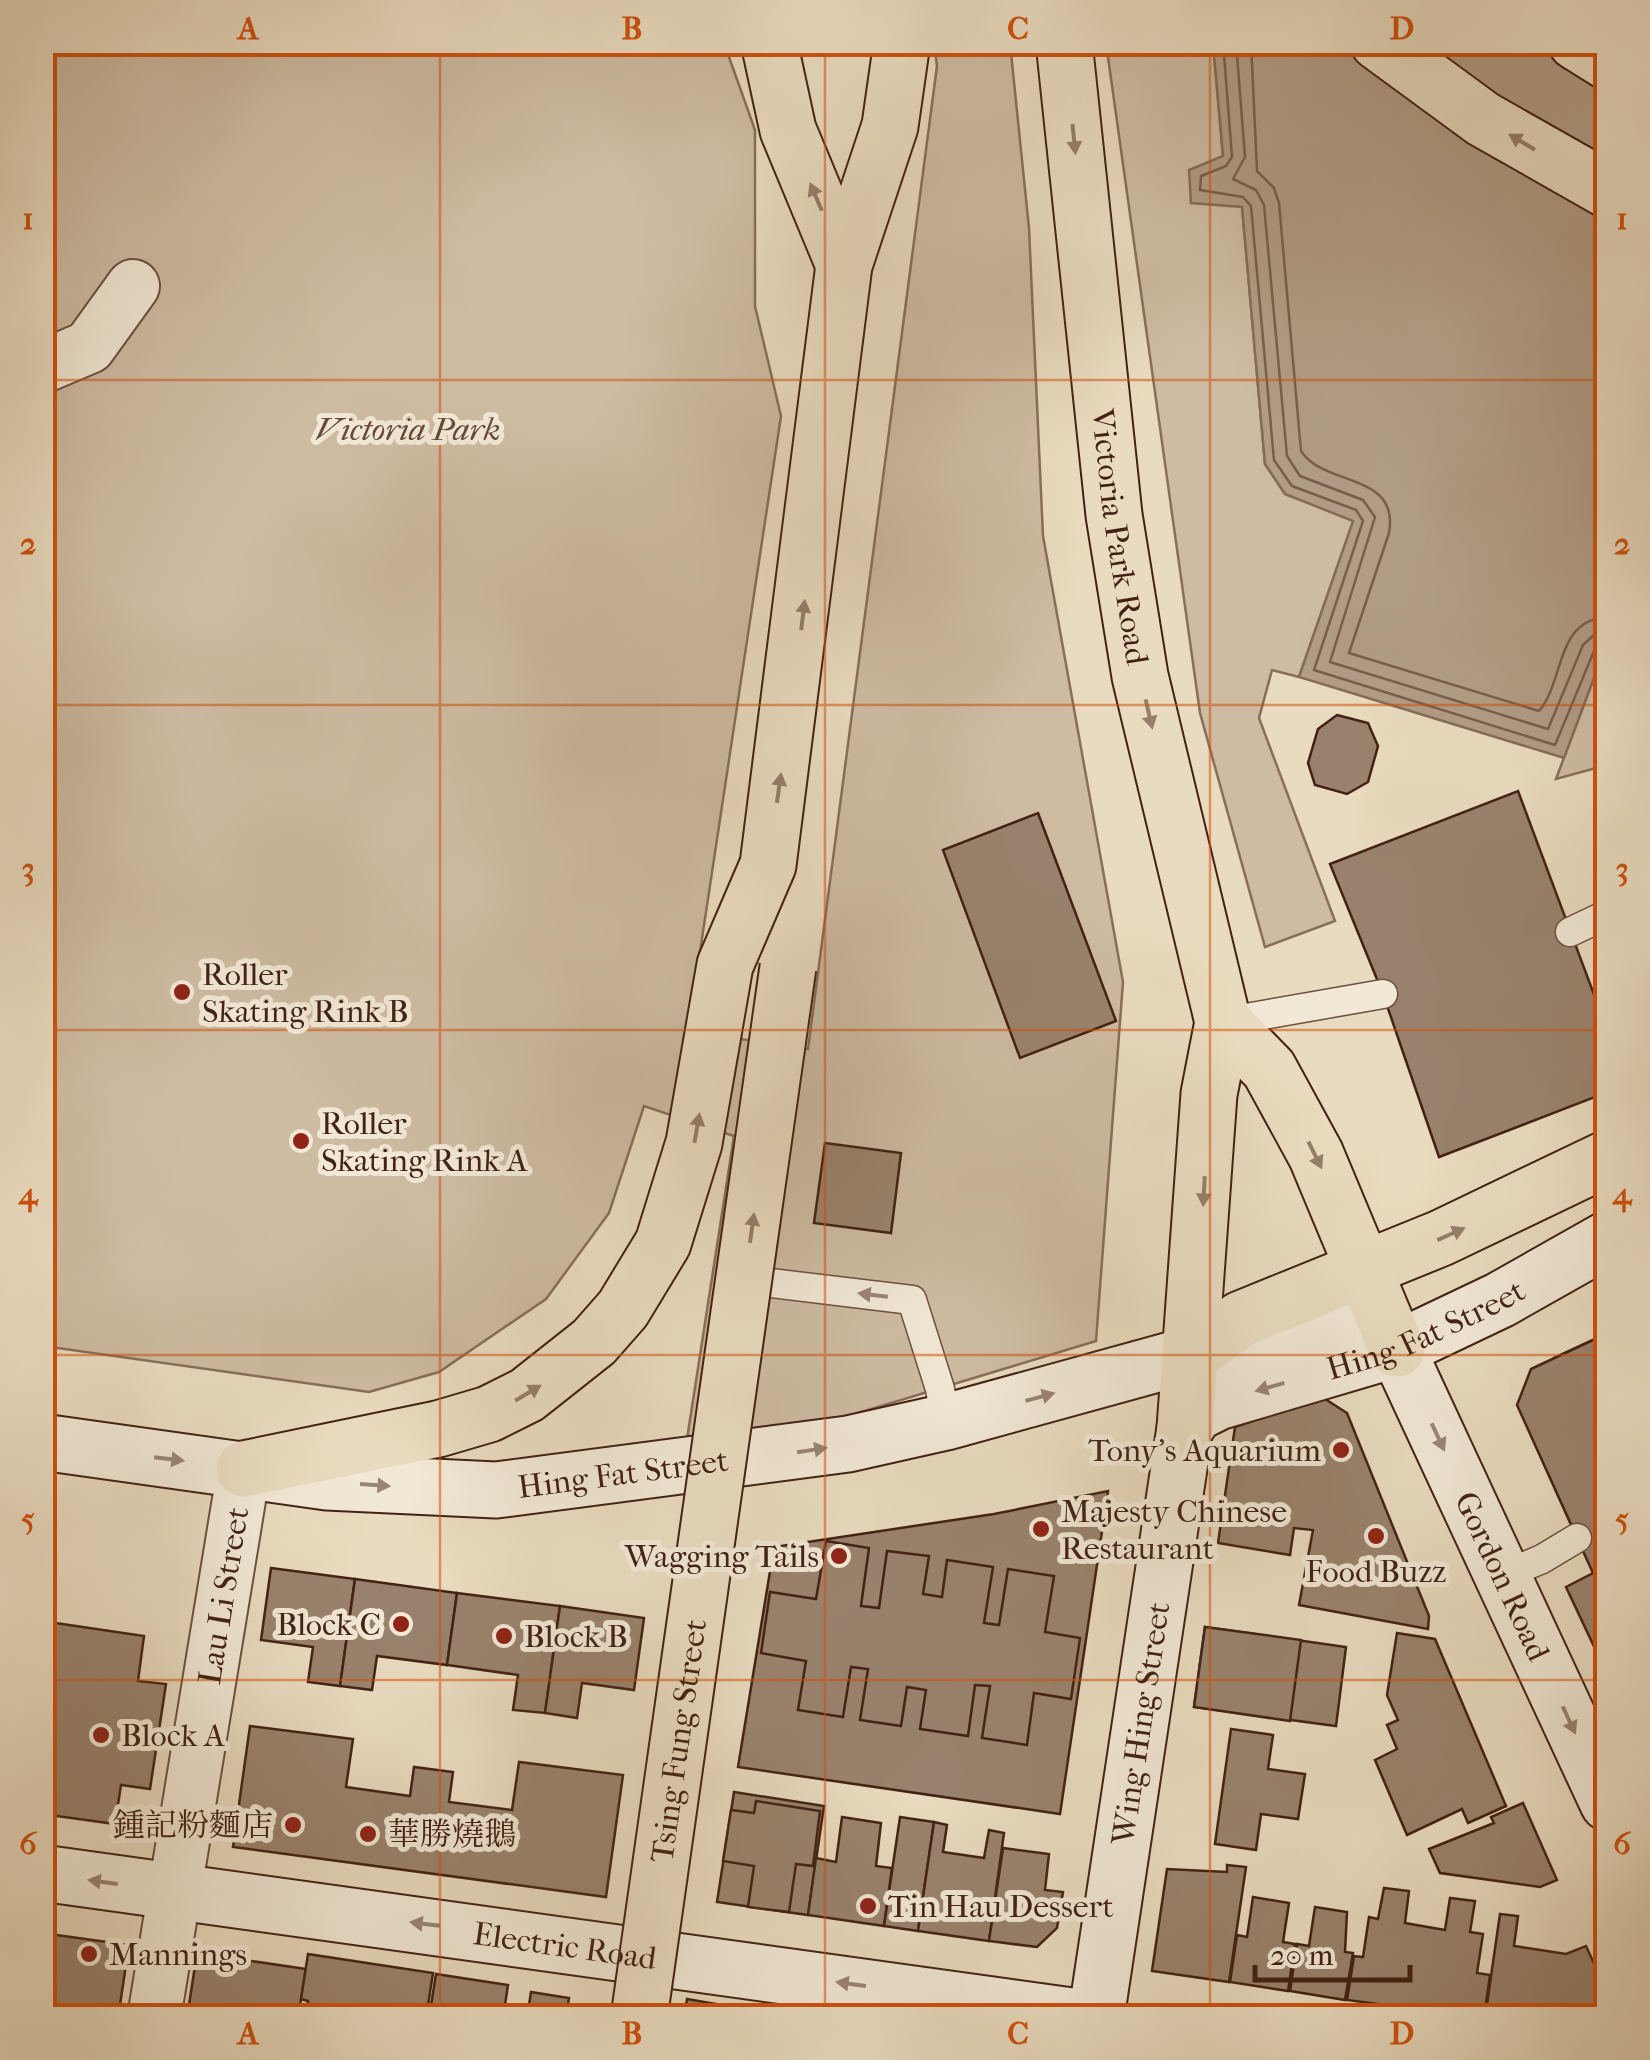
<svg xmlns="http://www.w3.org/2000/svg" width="1650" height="2060" font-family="'IM FELL French Canon','Noto Serif TC',serif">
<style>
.green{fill:#cdbba2;stroke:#886e5b;stroke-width:2.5}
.water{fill:#b19c85;stroke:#856b58;stroke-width:2.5}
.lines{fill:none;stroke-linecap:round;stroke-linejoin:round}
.shore{stroke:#7a5e4c;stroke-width:2.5}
.building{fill:#99826d;stroke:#432114;stroke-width:2.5}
.lane-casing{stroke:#6c503f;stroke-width:31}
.street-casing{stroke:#6c503f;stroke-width:56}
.secondary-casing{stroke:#432114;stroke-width:59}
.primary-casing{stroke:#432114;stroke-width:59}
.highway-casing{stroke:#432114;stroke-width:59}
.lane{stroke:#f1e8d5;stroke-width:28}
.street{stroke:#f1e8d5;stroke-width:52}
.secondary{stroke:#f1e8d5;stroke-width:55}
.primary{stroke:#e9dbbf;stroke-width:55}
.highway{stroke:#e9dbbf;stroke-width:55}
.primary-bridge-casing{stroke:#432114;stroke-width:59;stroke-linecap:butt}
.primary-bridge{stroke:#e9dbbf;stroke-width:55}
.oneway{fill:#967e6a}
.oneway2{fill:#9a8474}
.grid{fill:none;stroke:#cf510d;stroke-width:2.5;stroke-opacity:0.55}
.poi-dot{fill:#8f2418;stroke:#f1e8d5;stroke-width:4}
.labels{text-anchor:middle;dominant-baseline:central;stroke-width:10;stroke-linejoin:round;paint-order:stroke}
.park-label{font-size:32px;font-style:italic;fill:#664838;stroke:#f1e8d5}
.street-label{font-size:32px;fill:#432114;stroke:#f1e8d5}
.poi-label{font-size:32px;fill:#432114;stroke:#f1e8d5;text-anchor:start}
.neatline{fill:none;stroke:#cf510d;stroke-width:4}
.grid-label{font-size:32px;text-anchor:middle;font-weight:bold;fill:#cf510d}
</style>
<rect width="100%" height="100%" fill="#e9dbbf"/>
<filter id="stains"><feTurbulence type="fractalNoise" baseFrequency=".002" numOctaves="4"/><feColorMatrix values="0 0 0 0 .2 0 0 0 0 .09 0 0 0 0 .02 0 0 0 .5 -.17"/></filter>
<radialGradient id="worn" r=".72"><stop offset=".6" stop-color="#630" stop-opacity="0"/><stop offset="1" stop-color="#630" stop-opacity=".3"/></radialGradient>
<g class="green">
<polygon points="43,43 724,43 755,130 755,306 781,416 688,1031 808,1049 937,66 934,43 1010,43 1029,228 1043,536 1123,982 1096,1341 739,1449 685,1452 734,1136 644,1106 609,1213 546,1299 439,1372 369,1392 43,1346"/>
<polygon points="1106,43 1213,43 1223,157 1192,203 1242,206 1265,464 1285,494 1354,520 1299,677 1272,670 1259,718 1335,921 1265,947 1200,713"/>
<polygon points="1607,643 1607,765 1556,779"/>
</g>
<polygon class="water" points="1213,43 1607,43 1607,643 1564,758 1299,677 1353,521 1285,494 1265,464 1242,207 1191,203 1189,170 1223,156"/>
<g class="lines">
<g class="shore">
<polyline points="1223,42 1232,157 1226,166 1201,176 1200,190 1243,197 1251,206 1274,460 1292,486 1356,510 1363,521 1314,670 1555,745 1594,651 1608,645"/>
<polyline points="1236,42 1245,157 1233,179 1256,190 1264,205 1287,456 1300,476 1363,500 1375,517 1330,662 1548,729 1583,645 1594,635 1608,632"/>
<path d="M1251 42 1257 171 1274 188 1279 203 1301 451C1324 487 1400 472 1389 533L1349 653 1539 711C1565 681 1555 619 1608 617"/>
</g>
</g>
<g class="building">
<polygon points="1337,715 1368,723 1378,746 1368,782 1347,794 1315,785 1308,763 1318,729"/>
<polygon points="1518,791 1608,1032 1608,1092 1439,1157 1383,994 1330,864"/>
<polygon points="1038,813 1116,1021 1020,1058 943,850"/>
<polygon points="825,1143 901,1153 891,1233 814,1223"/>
<polygon points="1608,1333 1608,1514 1573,1529 1528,1428 1554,1358"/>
<polygon points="1608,1333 1608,1566 1593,1573 1517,1405 1531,1369"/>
<polygon points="1322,1397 1347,1413 1429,1616 1428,1629 1299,1605 1313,1530 1294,1528 1290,1555 1218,1543 1235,1427"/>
<polygon points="1108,1491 1060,1814 738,1767 774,1547 994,1514"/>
<polygon points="826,1541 869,1548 861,1606 879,1608 887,1551 929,1556 923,1594 942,1597 947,1560 993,1567 984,1623 999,1625 1008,1569 1054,1576 1045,1632 1080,1638 1071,1699 1034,1693 1027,1745 982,1738 990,1686 975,1685 968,1736 920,1729 926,1690 907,1687 901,1726 860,1720 868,1669 851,1667 843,1717 798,1710 806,1661 761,1653 770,1592 816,1599"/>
<polygon points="1605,1567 1608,1573 1606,1672 1566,1587"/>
<polygon points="271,1568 355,1579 340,1686 308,1682 313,1647 261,1640"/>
<polygon points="355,1579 457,1593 447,1665 377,1656 372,1690 340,1686"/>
<polygon points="457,1593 560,1606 545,1713 513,1710 518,1675 447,1665"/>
<polygon points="560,1606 644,1618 634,1690 582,1683 577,1718 545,1713"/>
<polygon points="42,1621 144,1636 138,1681 166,1684 150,1789 121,1785 115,1824 42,1814"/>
<polygon points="1205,1627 1346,1647 1336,1726 1194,1707"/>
<polygon points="1205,1627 1301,1640 1290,1721 1194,1707"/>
<polygon points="1397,1633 1435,1639 1506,1806 1468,1823 1462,1809 1407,1835 1375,1760 1397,1749 1387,1725 1398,1720 1387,1695"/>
<polygon points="250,1726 353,1739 346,1787 410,1796 414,1767 453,1772 449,1802 512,1810 519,1762 623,1775 606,1897 233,1847"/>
<polygon points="1231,1729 1273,1735 1268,1769 1305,1774 1298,1819 1261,1814 1256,1850 1215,1844"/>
<polygon points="734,1792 824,1806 808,1915 717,1902"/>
<polygon points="756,1801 820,1811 813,1866 796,1864 789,1912 748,1907 754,1866 723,1861 731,1810 754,1813"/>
<polygon points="1523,1803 1557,1880 1540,1887 1440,1873 1429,1849 1494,1823 1491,1817"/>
<polygon points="842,1817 881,1823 876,1866 892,1868 884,1926 808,1915 816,1858 836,1862"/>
<polygon points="900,1817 934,1822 918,1931 884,1926"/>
<polygon points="934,1822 947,1825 943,1852 984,1858 989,1830 1004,1833 989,1941 918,1931"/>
<polygon points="1003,1848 1049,1854 1045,1890 1063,1892 1057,1928 1037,1947 989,1941"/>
<polygon points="1227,1865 1246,1867 1229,1982 1152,1971 1167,1869 1227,1872"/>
<polygon points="1384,1888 1409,1891 1405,1923 1445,1930 1450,1898 1475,1901 1470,1932 1483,1934 1477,1973 1490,1975 1484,2018 1347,2000 1354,1956 1363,1957 1369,1917 1378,1919"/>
<polygon points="1253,1897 1289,1903 1283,1942 1295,1944 1288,1991 1230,1982 1237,1935 1247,1937"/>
<polygon points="1315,1907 1347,1912 1345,1952 1353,1953 1345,2000 1290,1991 1297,1944 1309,1946"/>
<polygon points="1500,1914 1518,1916 1514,1946 1566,1954 1586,1946 1608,1994 1608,2018 1485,2018"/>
<polygon points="42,1933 129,1945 118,2018 42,2018"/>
<polygon points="197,1953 306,1969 298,2018 187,2018"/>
<polygon points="308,1954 433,1973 426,2018 306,2018 308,2001 301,1999"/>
<polygon points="436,1974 508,1985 503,2018 429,2018"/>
<polygon points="531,1992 569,1998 566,2018 527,2018"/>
<polygon points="687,1999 722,2005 721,2018 684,2018"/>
</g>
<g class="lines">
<g class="lane-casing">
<g id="lane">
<polyline points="1570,932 1608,914"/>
<polyline points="1223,1022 1383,994"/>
<polyline points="750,1302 754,1281 912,1300 940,1389 946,1422"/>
<polyline points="1502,1576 1542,1559 1577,1538"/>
</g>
</g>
<g class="street-casing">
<g id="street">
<polyline points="42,367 89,347 133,286"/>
<path id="s1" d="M154 2018 244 1469"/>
</g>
</g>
<g class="secondary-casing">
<g id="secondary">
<path id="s2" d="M42 1442 327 1482 496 1490 848 1444 946 1422 1193 1354C1250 1393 1324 1287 1397 1349L1608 1803"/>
<path id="s3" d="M42 1873 1086 2018"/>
<path id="s4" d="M1096 2018 1185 1428 1196 1413 1218 1402 1397 1349 1500 1300 1608 1239"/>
</g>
</g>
<g class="primary-casing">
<g id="primary">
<path id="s5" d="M1064 42 1114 515 1140 676 1223 1022 1209 1094 1185 1428"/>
<polyline points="1223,1022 1269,1069 1316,1155 1397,1349"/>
<polyline points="244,1469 438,1429 489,1414 527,1395 594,1342 623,1309 663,1243 694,1143 725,965 768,865 844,265 890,126 902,42"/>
</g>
</g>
<g class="highway-casing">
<g id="highway">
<polyline points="769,42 788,130 844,265"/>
<polyline points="1378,42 1483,119 1608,190"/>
<polyline points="1576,42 1608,62"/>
<polyline points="1193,1354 1241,1319 1441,1238 1608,1158"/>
</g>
</g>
<use href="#lane" class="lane"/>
<use href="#street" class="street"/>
<use href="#secondary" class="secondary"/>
<use href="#primary" class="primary"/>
<use href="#highway" class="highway"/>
<g class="primary-bridge-casing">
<g id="primary-bridge">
<path id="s6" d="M639 2018 788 967"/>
</g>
</g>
<use href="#primary-bridge" class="primary-bridge"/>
</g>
<defs><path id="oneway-solid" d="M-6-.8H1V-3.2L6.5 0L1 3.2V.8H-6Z" transform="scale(2.5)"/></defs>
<g class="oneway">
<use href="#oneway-solid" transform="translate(1074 139) rotate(84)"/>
<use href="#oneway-solid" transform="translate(1522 142) rotate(-149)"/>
<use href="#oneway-solid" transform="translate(816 197) rotate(-113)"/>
<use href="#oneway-solid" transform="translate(803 615) rotate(-83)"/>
<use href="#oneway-solid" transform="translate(1149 714) rotate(77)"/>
<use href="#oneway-solid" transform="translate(779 788) rotate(-82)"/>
<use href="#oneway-solid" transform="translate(697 1128) rotate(-80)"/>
<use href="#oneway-solid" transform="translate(1315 1155) rotate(64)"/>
<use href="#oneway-solid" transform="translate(1204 1191) rotate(93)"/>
<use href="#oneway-solid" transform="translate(752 1228) rotate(-82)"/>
<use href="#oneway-solid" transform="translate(1451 1234) rotate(-24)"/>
<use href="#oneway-solid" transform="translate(528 1393) rotate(-31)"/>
</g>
<g class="oneway2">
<use href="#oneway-solid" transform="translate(873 1295) rotate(-173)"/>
<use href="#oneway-solid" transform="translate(1270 1387) rotate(164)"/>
<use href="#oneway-solid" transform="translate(1040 1397) rotate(-15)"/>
<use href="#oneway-solid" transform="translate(1438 1437) rotate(65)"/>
<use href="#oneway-solid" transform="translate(812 1450) rotate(-9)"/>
<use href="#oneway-solid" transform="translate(169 1459) rotate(7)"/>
<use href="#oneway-solid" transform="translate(375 1485) rotate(4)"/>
<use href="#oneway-solid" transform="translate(1569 1720) rotate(65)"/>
<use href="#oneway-solid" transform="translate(103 1882) rotate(-172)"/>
<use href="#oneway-solid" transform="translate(425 1924) rotate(-173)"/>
<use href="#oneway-solid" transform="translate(851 1984) rotate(-172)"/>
</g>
<path class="grid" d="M440 42V2018M825 42V2018M1210 42V2018M42 380H1608M42 705H1608M42 1030H1608M42 1355H1608M42 1680H1608"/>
<g class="poi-dot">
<circle cx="182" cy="992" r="10"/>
<circle cx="301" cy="1141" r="10"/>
<circle cx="1341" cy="1450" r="10"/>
<circle cx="1041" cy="1529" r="10"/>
<circle cx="1376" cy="1536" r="10"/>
<circle cx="839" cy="1556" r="10"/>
<circle cx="401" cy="1624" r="10"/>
<circle cx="504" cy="1636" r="10"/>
<circle cx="101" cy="1735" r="10"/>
<circle cx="293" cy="1825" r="10"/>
<circle cx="368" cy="1834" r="10"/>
<circle cx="868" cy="1906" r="10"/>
<circle cx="89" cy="1954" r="10"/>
</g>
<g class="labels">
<g class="park-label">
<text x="408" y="429">Victoria Park</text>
</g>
<g class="street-label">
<text stroke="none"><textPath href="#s5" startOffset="498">Victoria Park Road</textPath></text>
<text stroke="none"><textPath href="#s4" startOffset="860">Hing Fat Street</textPath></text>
<text stroke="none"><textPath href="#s2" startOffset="585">Hing Fat Street</textPath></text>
<text stroke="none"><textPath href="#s2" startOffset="1635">Gordon Road</textPath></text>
<text stroke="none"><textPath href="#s1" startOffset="428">Lau Li Street</textPath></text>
<text stroke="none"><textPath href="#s4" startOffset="298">Wing Hing Street</textPath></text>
<text stroke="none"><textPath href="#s6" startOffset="280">Tsing Fung Street</textPath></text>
<text stroke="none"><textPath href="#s3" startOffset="528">Electric Road</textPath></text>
</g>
<g class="poi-label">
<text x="202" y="974">Roller<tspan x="202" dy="37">Skating Rink B</tspan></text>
<text x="321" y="1123">Roller<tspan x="321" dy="37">Skating Rink A</tspan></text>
<text x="1321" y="1450" text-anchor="end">Tony's Aquarium</text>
<text x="1061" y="1511">Majesty Chinese<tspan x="1061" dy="37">Restaurant</tspan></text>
<text x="819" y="1556" text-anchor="end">Wagging Tails</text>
<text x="1376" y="1571" text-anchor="middle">Food Buzz</text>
<text x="381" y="1624" text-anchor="end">Block C</text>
<text x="524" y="1636">Block B</text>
<text x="121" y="1735">Block A</text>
<text x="273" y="1825" text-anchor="end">鍾記粉麵店</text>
<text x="388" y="1834">華勝燒鵝</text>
<text x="888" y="1906">Tin Hau Dessert</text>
<text x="109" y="1954">Mannings</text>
</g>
</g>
<rect width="1650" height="2060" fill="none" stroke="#e9dbbf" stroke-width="110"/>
<path d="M1255 1965v15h155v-15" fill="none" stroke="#432114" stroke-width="5"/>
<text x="1270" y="1965" font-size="30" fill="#432114" stroke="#f1e8d5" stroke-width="8" paint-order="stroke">20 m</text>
<rect x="55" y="55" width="1540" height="1950" class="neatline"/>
<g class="grid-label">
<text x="248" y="39">A</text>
<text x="632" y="39">B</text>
<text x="1018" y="39">C</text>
<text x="1402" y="39">D</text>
<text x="28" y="229">1</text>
<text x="1622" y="229">1</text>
<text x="28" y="554">2</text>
<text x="1622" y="554">2</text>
<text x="28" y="879">3</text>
<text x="1622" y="879">3</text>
<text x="28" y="1204">4</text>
<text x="1622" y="1204">4</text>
<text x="28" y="1529">5</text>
<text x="1622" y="1529">5</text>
<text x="28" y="1854">6</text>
<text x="1622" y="1854">6</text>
<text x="248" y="2044">A</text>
<text x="632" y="2044">B</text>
<text x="1018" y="2044">C</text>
<text x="1402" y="2044">D</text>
</g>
<rect width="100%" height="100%" filter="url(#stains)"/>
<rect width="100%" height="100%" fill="url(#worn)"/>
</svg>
